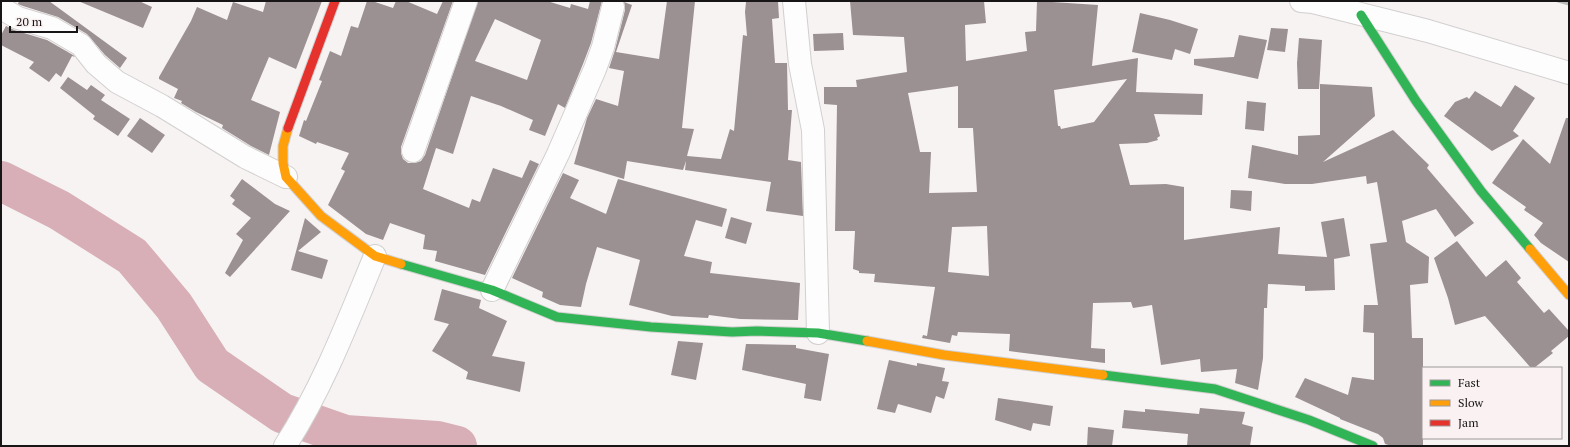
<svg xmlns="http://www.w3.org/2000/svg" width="1570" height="447" font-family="'PT Serif',serif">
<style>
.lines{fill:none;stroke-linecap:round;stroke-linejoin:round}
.river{stroke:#d8afb6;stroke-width:40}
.building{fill:#9b9092;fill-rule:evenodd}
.street-casing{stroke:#d2cfcf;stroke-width:24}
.fast-casing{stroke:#d2cfcf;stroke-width:11}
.slow-casing{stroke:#d2cfcf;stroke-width:11}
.jam-casing{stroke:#d2cfcf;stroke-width:11}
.street{stroke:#fefdfd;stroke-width:22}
.fast{stroke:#30b455;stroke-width:9}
.slow{stroke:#ff9f0a;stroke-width:9}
.jam{stroke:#e5322d;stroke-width:9}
.rail{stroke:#bbbaba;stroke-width:3}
</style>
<rect width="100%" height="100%" fill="#f7f3f3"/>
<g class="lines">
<polyline class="river" points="1,181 59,210 132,256 174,306 212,365 282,413 345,435 437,441 457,446"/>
</g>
<g class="building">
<polygon points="19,1 49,1 127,58 120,68 105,55 87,34 58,17 23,6 18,4"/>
<polygon points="78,1 139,1 152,7 143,28"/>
<polygon points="266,1 322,1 296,69 269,57 251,100 280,112 269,155 251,146 222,128 223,125 196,112 181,103 182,101 174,98 178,89 159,79 159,77 191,21 197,7 227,20 233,2 263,12"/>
<path d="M367 1H372L393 8 396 1H406L437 14 443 1H453L401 147V153L403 159 408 163H415L421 161 425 155 478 1H547L570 8 571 4 588 9 590 1H602L591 43 583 64 565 108 558 104 545 136 529 130 533 120 501 106 471 96 453 154 436 148 423 189 469 208 472 199 480 202 493 168 522 178 530 160 539 164 485 275 435 261 437 251 423 249 425 235 390 223 383 240 366 234 328 205 345 171 341 169 349 153 317 142 316 144 299 136 304 120 306 121 322 81 319 80 330 51 341 56 351 26 358 28ZM495 19 541 40 527 80 475 61Z"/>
<polygon points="667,1 695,1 682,128 694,129 687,156 721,159 730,129 734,131 743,35 747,36 745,12 746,2 778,1 779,18 772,19 775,63 787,63 788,110 792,110 788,160 801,162 803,216 766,211 771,182 685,170 686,161 683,170 627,161 624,179 574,164 587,118 596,99 618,106 624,71 609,68 615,50 625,10 624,2 632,5 616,52 659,59"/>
<path d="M850 1H984L986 23 965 25 966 61 1027 51 1025 32 1036 31 1037 1 1098 5 1092 66 1138 58 1136 92 1203 94 1202 115 1154 114 1160 136 1157 138 1158 140 1147 143 1119 144 1130 185 1166 184 1184 187V240L1280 227 1278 254 1327 257 1321 222 1344 218 1350 256 1334 259 1335 290 1305 291V286L1268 284 1267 308H1264L1263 358 1258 390 1235 383 1237 369 1201 372 1200 359 1161 365 1152 305 1133 308 1131 302 1093 303 1091 348 1105 349V363L1009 351 1010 334 958 332 957 336 952 335 950 343 922 338 923 335 927 336 935 287 874 282 875 274 859 273V271L853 269 855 231H835L837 105 824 104V87H857L856 80 907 72 904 37 853 35ZM1127 79 1094 122 1061 129 1060 126H1058L1054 90ZM958 86V128H973L977 192 929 193 931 152H920L908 93ZM987 226 989 276 948 272 952 227Z"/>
<polygon points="1140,13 1170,20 1198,29 1190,54 1175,49 1172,60 1132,52"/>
<polygon points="6,26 14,30 47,40 73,55 75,57 72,56 61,77 56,73 49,82 29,68 34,62 1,45 1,35"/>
<polygon points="1271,28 1288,29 1285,52 1267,50"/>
<polygon points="843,33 844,50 814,51 813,34"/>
<polygon points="1239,35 1267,40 1258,79 1194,65 1194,59 1234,57"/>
<polygon points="1299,38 1322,40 1319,89 1298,89 1297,63"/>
<polygon points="68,77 87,90 91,85 105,95 101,100 130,119 118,136 93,119 95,116 60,88"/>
<polygon points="1320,84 1372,87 1375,116 1323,162 1393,130 1429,165 1427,168 1474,223 1455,237 1436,209 1402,221 1406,242 1429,257 1428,283 1410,285 1412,338 1423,338 1423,446 1392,446 1385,444 1383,438 1378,434 1340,419 1340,418 1295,397 1305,378 1348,395 1352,377 1374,380 1374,333 1363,332 1364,305 1378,305 1370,244 1387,242 1377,182 1367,184 1366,176 1312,184 1285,184 1248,178 1252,145 1298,155 1298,136 1320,135"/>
<polygon points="1515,85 1535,98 1513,131 1519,136 1492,151 1444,116 1455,102 1467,97 1469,99 1475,91 1501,107"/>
<polygon points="1247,101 1266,103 1264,131 1245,129"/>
<polygon points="140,118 165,135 152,153 127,136"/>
<polygon points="1566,118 1569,118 1569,262 1541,243 1534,235 1543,223 1524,210 1526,207 1492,183 1523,139 1550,164"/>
<polygon points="563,173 579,180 570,198 606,214 618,179 727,209 722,227 696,220 684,256 712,262 710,273 800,283 798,320 740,319 709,315 708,318 672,316 629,305 640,260 597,247 586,284 581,307 560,305 542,297 543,292 512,278"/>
<polygon points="242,179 275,204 290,211 230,277 225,273 243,240 236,234 251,218 232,204 235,200 230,196"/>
<polygon points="1231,190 1252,191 1251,211 1230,208"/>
<polygon points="731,217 752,223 746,244 725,238"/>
<polygon points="305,218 321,232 298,251 328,260 322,279 291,270"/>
<polygon points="1457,241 1486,277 1506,260 1521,278 1517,282 1544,313 1549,309 1569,331 1569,336 1551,351 1553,353 1534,368 1531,368 1485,316 1455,325 1448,298 1434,258"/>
<polygon points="442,289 481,300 479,308 507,321 492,356 525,362 520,392 466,379 468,372 432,351 449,324 434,320"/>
<polygon points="678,341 703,343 696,380 671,375"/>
<polygon points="746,344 796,345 796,348 829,354 821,401 804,398 806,384 742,370"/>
<polygon points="889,360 917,366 917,363 945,368 942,381 949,382 944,399 936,396 931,413 898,404 895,413 877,409"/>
<polygon points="998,398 1053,406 1050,426 1033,423 1031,431 995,420"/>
<polygon points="1200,408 1245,412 1242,424 1253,427 1250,446 1187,446 1188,434 1122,428 1124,410 1145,412 1145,409 1199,414"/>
<polygon points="1088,427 1114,430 1112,446 1087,446"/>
</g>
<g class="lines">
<g class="street-casing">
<g id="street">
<polyline points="794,1 800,64 813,130 818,333"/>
<polyline points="1301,1 1313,2 1428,31 1569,73"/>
<polyline points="1,8 18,18 52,28 81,45 96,64 117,82 162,106 245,157 286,177"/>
<polyline points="413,151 466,1"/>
<polyline points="492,290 558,154 595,69 603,47 613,7"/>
<path d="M285 446C323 387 348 321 375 256"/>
</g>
</g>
<g class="fast-casing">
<g id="fast">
<polyline points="1361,15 1416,101 1481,191 1530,249"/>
<polyline points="401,264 492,290 557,317 651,327 732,332 757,331 818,333 867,341"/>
<polyline points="1103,375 1215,389 1309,420 1373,446"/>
</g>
</g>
<g class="slow-casing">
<g id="slow">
<polyline points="288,128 283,146 283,163 286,177 321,216 375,256 401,264"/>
<polyline points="1530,249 1569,295"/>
<polyline points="867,341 944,355 1103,375"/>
</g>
</g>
<g class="jam-casing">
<polyline id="jam" points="288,128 335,1"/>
</g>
<use href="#street" class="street"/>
<use href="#fast" class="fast"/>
<use href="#slow" class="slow"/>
<use href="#jam" class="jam"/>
<polyline class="rail" points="1558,1 1569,4"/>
</g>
<rect width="1570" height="447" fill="none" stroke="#181516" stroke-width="4"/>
<rect x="1422" y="367" width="140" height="72" fill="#f9f1f2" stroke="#9f999a"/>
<rect x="1430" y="380" width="20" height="6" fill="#30b455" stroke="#9f999a"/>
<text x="1458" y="387" font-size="12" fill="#181516">Fast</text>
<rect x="1430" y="400" width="20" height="6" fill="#ff9f0a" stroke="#9f999a"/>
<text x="1458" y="407" font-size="12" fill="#181516">Slow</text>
<rect x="1430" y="420" width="20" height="6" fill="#e5322d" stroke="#9f999a"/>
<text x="1458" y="427" font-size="12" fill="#181516">Jam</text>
<path d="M10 26v6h67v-6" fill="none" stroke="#181516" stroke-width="2"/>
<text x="16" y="26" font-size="12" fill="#181516" stroke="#f9f1f2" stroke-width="3" paint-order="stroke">20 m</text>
</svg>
